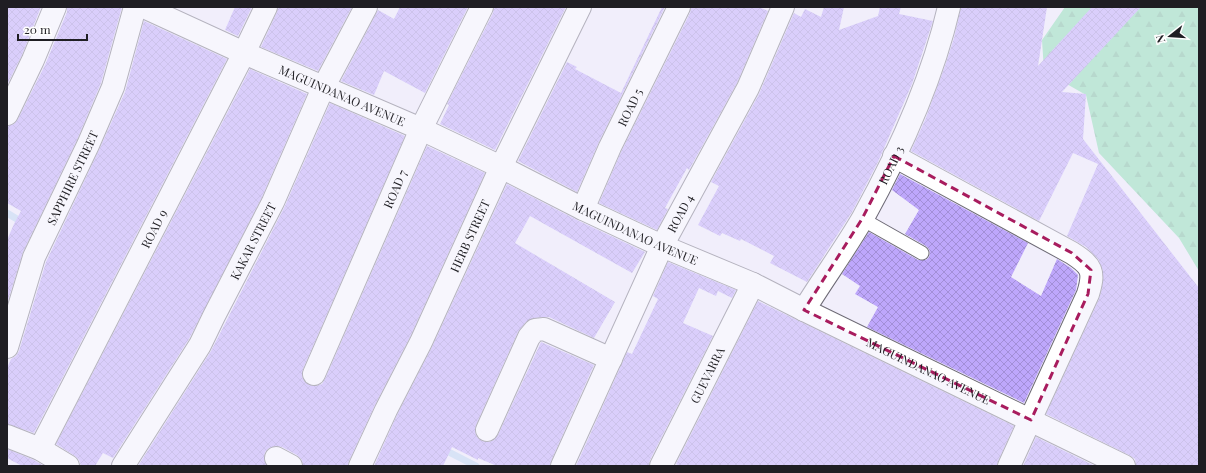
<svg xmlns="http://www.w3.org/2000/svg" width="1206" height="473" font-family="'Playfair Display',serif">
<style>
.forest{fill:url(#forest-firs)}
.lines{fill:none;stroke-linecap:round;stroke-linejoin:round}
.stream{stroke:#bbd4f0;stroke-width:7}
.building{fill:url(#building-cross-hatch)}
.lane-casing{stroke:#6d6a75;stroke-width:15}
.street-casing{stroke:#6d6a75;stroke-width:24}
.lane{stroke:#fff;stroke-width:13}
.street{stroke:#fff;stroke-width:22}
.marked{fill:none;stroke:#a81c5e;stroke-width:3;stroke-dasharray:8 5;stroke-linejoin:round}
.labels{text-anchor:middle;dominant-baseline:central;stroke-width:3.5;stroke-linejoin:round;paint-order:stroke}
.street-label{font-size:12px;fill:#1f1e23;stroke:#fff}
</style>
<defs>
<pattern id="forest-firs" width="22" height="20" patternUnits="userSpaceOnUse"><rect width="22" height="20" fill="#85ddae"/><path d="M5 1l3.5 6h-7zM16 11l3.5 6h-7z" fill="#72bd95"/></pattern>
<pattern id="building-cross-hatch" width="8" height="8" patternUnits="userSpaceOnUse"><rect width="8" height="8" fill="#bea7fb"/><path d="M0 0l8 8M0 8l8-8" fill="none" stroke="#a38fd7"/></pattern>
</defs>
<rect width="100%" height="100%" fill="#f1eefb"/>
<polygon class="forest" points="1065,7 1199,7 1199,271 1179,238 1099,153 1086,95 1044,71 1042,40"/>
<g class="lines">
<g class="stream">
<polyline points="7,213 25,224"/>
<polyline points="441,448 476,466"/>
</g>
</g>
<g class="building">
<polygon points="7,7 41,7 22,55 7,85"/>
<polygon points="67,7 122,7 101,83 77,140 23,252 7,304 7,240 14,224 21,211 7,203 7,126 14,124 18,119 45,65 67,12"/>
<polygon points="235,7 252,7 238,36 225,30"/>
<polygon points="278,7 352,7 318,71 261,47 277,12"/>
<polygon points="400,7 468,7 425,93 384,71 374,95 341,81 378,10 394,19"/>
<polygon points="494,7 566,7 495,150 440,124 449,105 447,104 493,13"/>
<polygon points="662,7 665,7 599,142 577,192 518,161 567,62 577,67 575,69 621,93"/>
<polygon points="691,7 759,7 768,11 737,83 689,170 687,168 665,208 668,209 657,230 599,203 621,152 690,13"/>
<polygon points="824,7 844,7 839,30 878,16 880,7 901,7 899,14 933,21 912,84 878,162 852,212 807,282 770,263 774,256 741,239 740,241 722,233 720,236 698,225 719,186 711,182 759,94 794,13 801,17 805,9 821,17"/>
<polygon points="961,7 1047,7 1038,66 1092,7 1141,7 1062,92 1086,94 1083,139 1199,288 1199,466 1136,466 1135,459 1129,455 1046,414 1099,299 1102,288 1103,271 1098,259 1086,247 1067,236 1098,164 1073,153 1039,221 911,151 925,120 945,66 954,38"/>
<polygon points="144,21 227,59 34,433 7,424 7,368 11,359 16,356 19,351 46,262 99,150 125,92"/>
<polygon points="250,69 307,94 262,197 189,339 113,458 103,453 95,466 81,466 79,460 75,456 56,444"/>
<polygon points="330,103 405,136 303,369 302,376 304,381 309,385 316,386 322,384 325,379 427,146 485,173 410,337 375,405 349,461 348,466 303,466 302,460 297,455 282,447 276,446 269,448 265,452 264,459 267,466 138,466 211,351 284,208"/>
<polygon points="900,174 1028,243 1011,277 1041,296 1057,259 1071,268 1078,275 1076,290 1024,403 867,327 878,307 855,294 860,286 842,274 869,232 918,260 926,260 929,257 930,253 929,249 926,246 905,234 919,210 892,190"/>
<polygon points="507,184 577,220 645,252 632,273 530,216 515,243 615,302 594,338 549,317 534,318 526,322 518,332 476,425 475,432 477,437 482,441 489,442 494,440 498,435 541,342 594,365 551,461 550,466 497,466 478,458 478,460 452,447 443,466 374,466 397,415 432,347"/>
<polygon points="668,262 736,290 732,298 718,291 716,296 699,288 683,323 713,336 650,460 649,466 576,466 627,352 632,354 658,299 653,296"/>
<polygon points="758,301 1014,426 998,461 997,466 680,466 676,464"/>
<polygon points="1036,437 1095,466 1023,466"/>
<polygon points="7,449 34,460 44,466 22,466 7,458"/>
</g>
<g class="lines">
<g class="lane-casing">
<polyline id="lane" points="862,219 922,253"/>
</g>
<g class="street-casing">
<g id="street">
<path id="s1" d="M144 7 244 53 421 129 501 167 583 209 662 246 753 284 804 310 1124 466"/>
<polyline points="7,114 33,60 55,7"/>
<path d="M894 156 1072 253C1092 266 1095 271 1088 294L1009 466"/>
<path id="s2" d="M583 209 610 147 679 7"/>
<path id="s3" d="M804 310C823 279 845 249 863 218 900 151 932 81 949 7"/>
<path id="s4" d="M7 347 34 257 88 145 113 87 135 7"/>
<path id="s5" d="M314 374 421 129 482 7"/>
<polyline points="487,430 529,337 535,330 544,329 611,359"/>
<polyline points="7,436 40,449 68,466"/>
<path id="s6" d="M40 449 244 53 266 7"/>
<polyline points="276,458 291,466"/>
<path id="s7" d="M123 466 200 345 214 316 273 202 323 88 366 7"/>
<path id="s8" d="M360 466 386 410 421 342 501 167 580 7"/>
<path id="s9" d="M562 466 662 246 748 88 783 7"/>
<path id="s10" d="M661 466 753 284"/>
</g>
</g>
<use href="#lane" class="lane"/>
<use href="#street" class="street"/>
</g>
<path d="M0 0H1206V473H0ZM894 156 1072 253 1091 270 1088 294 1031 420 804 310 862 219Z" fill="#f1eefb" fill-opacity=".55" fill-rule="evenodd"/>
<path class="marked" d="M894 156 1072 253 1091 270 1088 294 1031 420 804 310 862 219Z"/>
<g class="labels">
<g class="street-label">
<text stroke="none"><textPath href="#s1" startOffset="217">MAGUINDANAO AVENUE</textPath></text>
<text stroke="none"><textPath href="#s2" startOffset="112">ROAD 5</textPath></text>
<text stroke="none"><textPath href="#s3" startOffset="169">ROAD 3</textPath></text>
<text stroke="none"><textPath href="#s4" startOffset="182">SAPPHIRE STREET</textPath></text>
<text stroke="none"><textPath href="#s5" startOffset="202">ROAD 7</textPath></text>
<text stroke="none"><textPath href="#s9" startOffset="279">ROAD 4</textPath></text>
<text stroke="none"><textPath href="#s6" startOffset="248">ROAD 9</textPath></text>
<text stroke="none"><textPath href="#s1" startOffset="541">MAGUINDANAO AVENUE</textPath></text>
<text stroke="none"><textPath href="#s8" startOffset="255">HERB STREET</textPath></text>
<text stroke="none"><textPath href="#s7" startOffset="260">KAKAR STREET</textPath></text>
<text stroke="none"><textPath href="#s1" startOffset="865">MAGUINDANAO AVENUE</textPath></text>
<text stroke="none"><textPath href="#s10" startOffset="102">GUEVARRA</textPath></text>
</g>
</g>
<rect width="1206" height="473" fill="none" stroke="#1f1e23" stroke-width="16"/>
<g transform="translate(1170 36) rotate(253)" stroke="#ffffff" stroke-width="3" paint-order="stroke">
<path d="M0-3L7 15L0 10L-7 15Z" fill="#1f1e23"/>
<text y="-6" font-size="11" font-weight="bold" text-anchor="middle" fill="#1f1e23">N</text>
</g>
<path d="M18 34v6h69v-6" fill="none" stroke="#1f1e23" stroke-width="2"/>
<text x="24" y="34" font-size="12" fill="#1f1e23" stroke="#ffffff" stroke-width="3" paint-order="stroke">20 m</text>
</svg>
